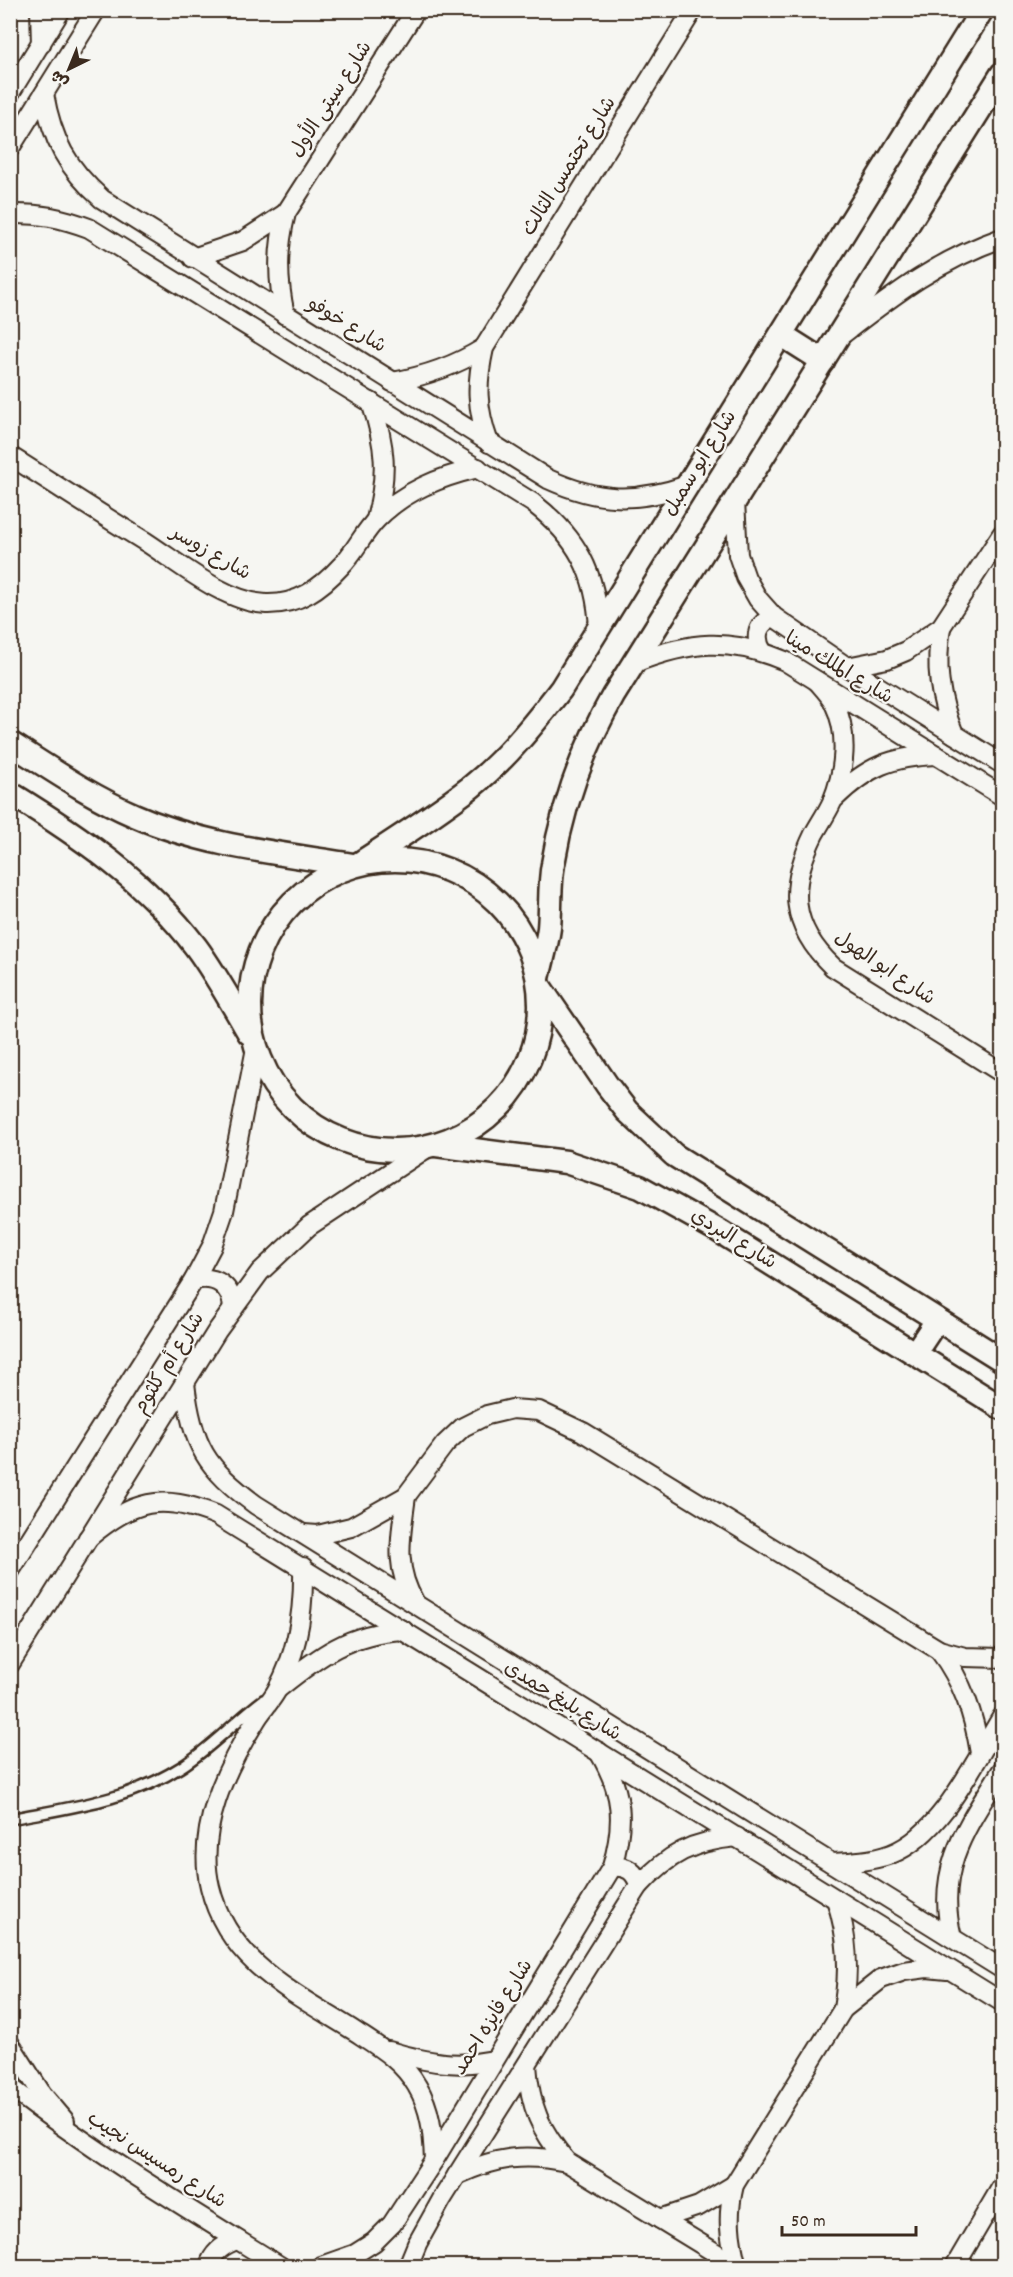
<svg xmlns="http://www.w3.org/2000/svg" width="1013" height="2277" font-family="Dekko,'Playpen Sans Arabic',sans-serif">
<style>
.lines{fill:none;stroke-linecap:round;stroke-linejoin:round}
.service-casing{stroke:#3b2a1e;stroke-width:14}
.minor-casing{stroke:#3b2a1e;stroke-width:22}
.tertiary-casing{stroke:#3b2a1e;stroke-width:27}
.service{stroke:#f6f6f2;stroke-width:9}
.minor{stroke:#f6f6f2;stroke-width:18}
.tertiary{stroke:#f6f6f2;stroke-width:22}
.labels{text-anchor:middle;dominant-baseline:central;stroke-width:4.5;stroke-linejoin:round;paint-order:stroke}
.street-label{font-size:20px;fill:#3b2a1e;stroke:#f6f6f2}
</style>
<rect width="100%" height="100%" fill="#f6f6f2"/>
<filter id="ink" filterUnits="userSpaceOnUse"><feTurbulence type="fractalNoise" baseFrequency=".0167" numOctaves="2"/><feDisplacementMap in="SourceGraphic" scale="12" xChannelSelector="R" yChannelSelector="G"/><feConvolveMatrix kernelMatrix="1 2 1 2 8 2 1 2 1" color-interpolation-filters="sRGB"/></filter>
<g filter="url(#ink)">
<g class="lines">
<g class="service-casing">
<path id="service" d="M10 1819C71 1807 128 1801 181 1767 211 1748 235 1721 263 1700"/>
</g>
<g class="minor-casing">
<g id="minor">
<polyline points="40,10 41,44"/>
<polyline points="10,93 61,10"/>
<path d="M44 94C52 140 67 168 102 199L548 479C598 502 636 503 688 485"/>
<polyline points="10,148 96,10"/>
<path d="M10 214C39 213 62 218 89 228L533 503C577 537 596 573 599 628"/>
<polyline points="193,258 243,241 286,213"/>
<path d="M285 315C277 279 277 249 286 213L416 10"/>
<path d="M844 333C896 293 939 260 1002 238"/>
<path d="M392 382C427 376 455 366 484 348"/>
<path d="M371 402C386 446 388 474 376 519"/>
<path d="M489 443C476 407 476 384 484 348L693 10"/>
<path d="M10 456C56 485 100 514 146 542 180 564 225 602 266 604 298 605 321 588 341 566 355 552 363 533 377 519 404 491 440 477 478 468"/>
<polyline points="735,501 738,555 746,578 758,599 774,617 847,667 1002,764"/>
<path d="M941 627C935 666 939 698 954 734"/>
<path d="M762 651C754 637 757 623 774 617"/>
<path d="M634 663C690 641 729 637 785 661L1002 796"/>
<polyline points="847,667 887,659 906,651 941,627 1002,534"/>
<path d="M817 681C823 688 830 695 834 703 849 734 845 771 832 802 827 813 820 823 814 834 788 887 790 926 833 967L1002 1073"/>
<path d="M835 798C868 766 891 757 936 755"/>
<path d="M194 1280C216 1275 232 1286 233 1309"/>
<path d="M185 1383C192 1446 206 1468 256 1505L1002 1969"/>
<path d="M406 1496C401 1536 393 1566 415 1603"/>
<polyline points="304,1534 318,1535 351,1527 406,1496 445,1444 463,1427 487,1415 512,1409 539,1411 583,1432 939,1650 965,1657 1002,1658"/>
<path d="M88 1538C134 1500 160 1493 216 1515L1002 2002"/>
<path d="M303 1567C304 1609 297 1654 277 1690 271 1701 262 1710 256 1720 226 1768 196 1829 210 1887 228 1963 296 1994 356 2032 379 2047 403 2061 417 2086 431 2109 433 2134 434 2160"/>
<polyline points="10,1571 194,1280 212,1246 224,1211 256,1048"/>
<path d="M939 1650C963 1682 974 1715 980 1753"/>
<polyline points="10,1664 217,1331 260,1272 309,1226 430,1146"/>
<path d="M279 1688C319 1656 349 1633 403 1630"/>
<path d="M832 1863C852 1862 872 1861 891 1854 941 1835 975 1761 1002 1717"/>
<path d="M612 1867C627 1865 636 1872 639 1886"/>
<path d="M836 1899C848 1936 850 1970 843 2009"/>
<path d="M952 1937C934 1869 968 1825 1002 1770"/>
<polyline points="10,2044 42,2094 65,2121"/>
<path d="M389 2051C427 2062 455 2068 494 2060"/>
<path d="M527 2065C530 2107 540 2130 567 2162L737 2266"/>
<path d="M10 2087C96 2154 188 2209 280 2266"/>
<path d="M457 2175C497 2157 525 2153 567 2162"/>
<polyline points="660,2219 699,2206 734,2185"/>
<path d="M209 2266C213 2252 223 2245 237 2240"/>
<path d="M321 2266 355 2254 374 2242 392 2224 434 2160 612 1867C625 1822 623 1792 599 1752"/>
<path d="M408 2266 417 2244 442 2199 639 1886C668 1854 693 1841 737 1837"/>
<path d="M737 2266C729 2238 727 2214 734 2185L843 2009 881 1979 904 1971 927 1968 947 1970"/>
<polyline points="955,2266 1002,2186"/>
</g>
</g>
<g class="tertiary-casing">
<g id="tertiary">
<polyline points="782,335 823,361"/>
<path d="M10 743C51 769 90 796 134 815 203 846 279 853 353 865"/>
<path d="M10 793C80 836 146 881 196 947 216 974 232 1004 249 1033"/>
<circle cx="395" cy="1005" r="145"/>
<path d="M360 863C397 839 435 815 471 787 506 759 534 724 561 689L982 10"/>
<path d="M538 978C542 961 547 944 549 928 551 907 549 885 553 864 563 803 583 749 613 696L1002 74"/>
<polyline points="540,987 607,1085 627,1111 674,1155 1002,1360"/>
<polyline points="436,1145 566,1162 640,1187 719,1231 1002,1408"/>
<polyline points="915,1353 937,1320"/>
</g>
</g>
<use href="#service" class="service"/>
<use href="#minor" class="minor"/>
<use href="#tertiary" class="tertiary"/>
</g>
</g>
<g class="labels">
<g class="street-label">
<text transform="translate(332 100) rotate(-57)">شارع سيتى الأول</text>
<text transform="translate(570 167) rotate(-58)">شارع تحتمس الثالث</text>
<text transform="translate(346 326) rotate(32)">شارع خوفو</text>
<text transform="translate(701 464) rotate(-58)">شارع ابو سمبل</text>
<text transform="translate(210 554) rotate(30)">شارع زوسر</text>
<text transform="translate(838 669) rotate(31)">شارع الملك مينا</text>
<text transform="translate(884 969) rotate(34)">شارع ابو الهول</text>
<text transform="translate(733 1240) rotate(32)">شارع البردي</text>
<text transform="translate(170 1364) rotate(-58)">شارع أم كلثوم</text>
<text transform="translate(562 1702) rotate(32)">شارع بليغ حمدى</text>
<text transform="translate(494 2018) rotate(-58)">شارع فايزه احمد</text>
<text transform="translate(156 2161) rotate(33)">شارع رمسيس نجيب</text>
</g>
</g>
<rect width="1013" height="2277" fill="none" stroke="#f6f6f2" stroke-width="36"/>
<rect x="18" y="18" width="977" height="2241" fill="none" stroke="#3b2a1e" stroke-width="2" filter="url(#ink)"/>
<g transform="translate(69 69) rotate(223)" stroke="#f6f6f2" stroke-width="4.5" paint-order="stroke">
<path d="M0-4.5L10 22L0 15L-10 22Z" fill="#3b2a1e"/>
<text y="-9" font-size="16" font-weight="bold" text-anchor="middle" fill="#3b2a1e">ش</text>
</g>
<path d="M782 2226v9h134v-9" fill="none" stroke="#3b2a1e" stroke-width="3"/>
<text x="791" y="2226" font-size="18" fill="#3b2a1e" stroke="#f6f6f2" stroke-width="4.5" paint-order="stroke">50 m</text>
</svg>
